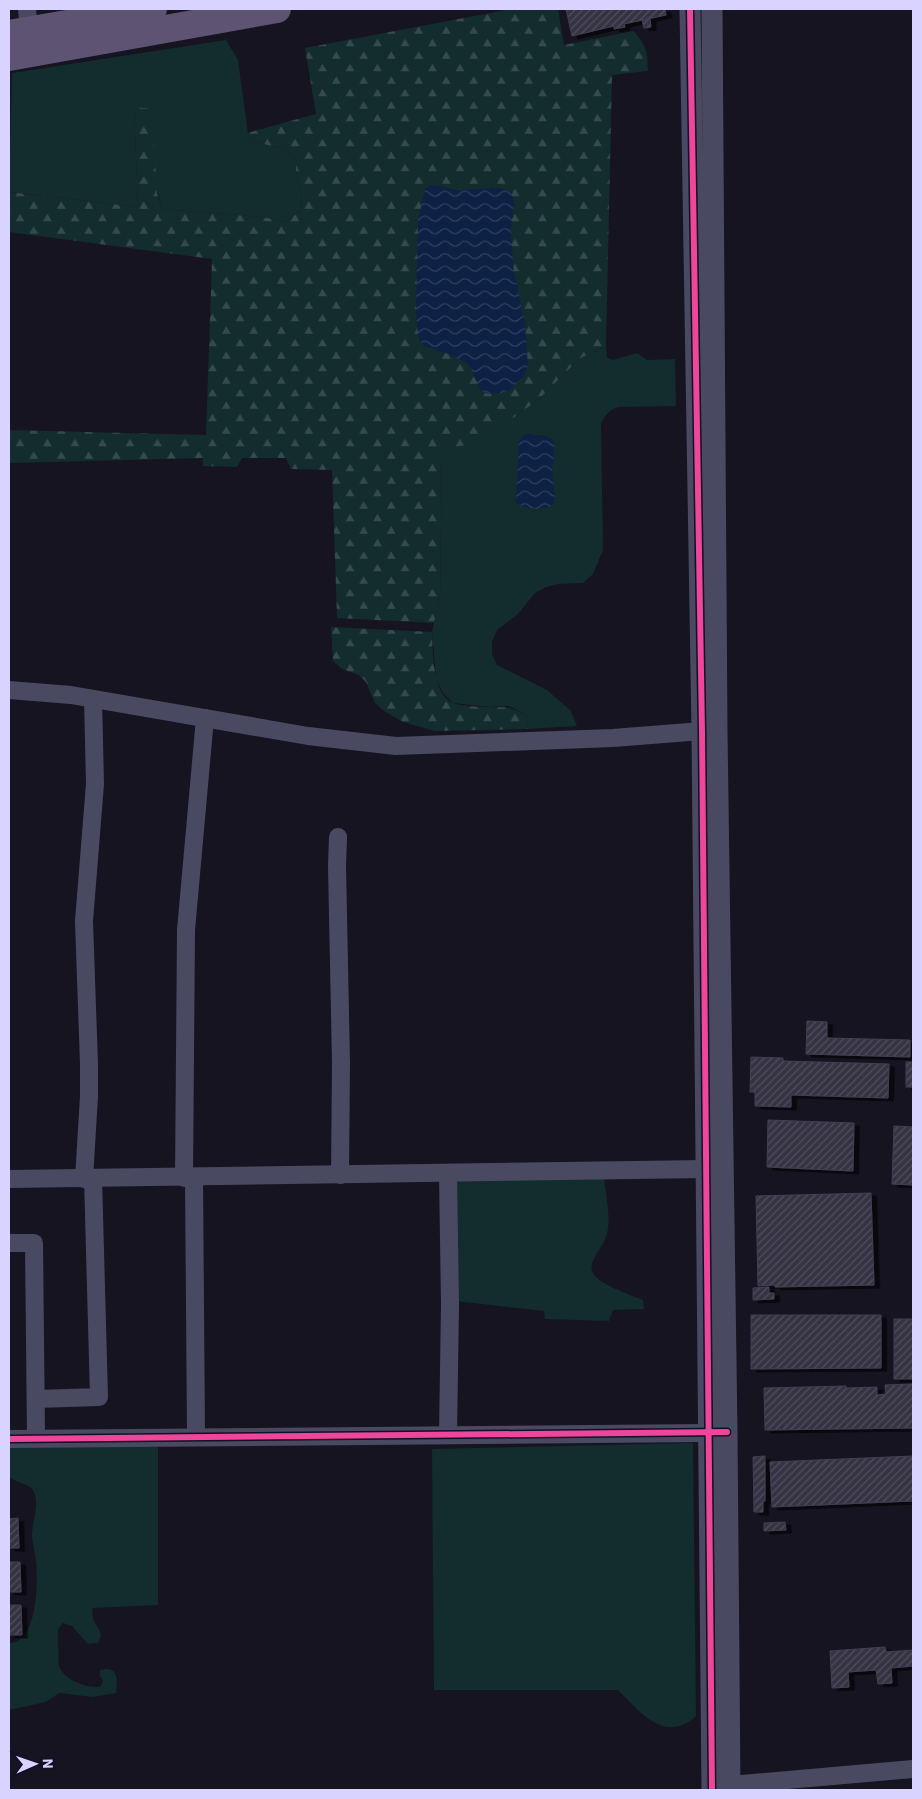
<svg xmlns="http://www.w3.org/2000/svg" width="922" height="1799" font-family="'IBM Plex Sans',sans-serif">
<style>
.green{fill:#132c2d}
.forest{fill:url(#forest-firs)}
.water{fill:url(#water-waves)}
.building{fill:url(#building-hatch);stroke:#433f54;filter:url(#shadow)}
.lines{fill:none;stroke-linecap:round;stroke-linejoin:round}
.minor{stroke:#4a4962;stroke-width:18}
.tertiary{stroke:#4a4962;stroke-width:21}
.primary{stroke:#5e5373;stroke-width:28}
.cycleway-casing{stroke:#130f26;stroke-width:9}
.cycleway{stroke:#ed469a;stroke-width:6}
</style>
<defs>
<pattern id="forest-firs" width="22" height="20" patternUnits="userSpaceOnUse" patternTransform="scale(1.25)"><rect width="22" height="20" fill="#132c2d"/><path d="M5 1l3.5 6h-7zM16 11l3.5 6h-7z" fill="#354a4c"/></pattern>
<pattern id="water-waves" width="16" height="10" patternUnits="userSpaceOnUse" patternTransform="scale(1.25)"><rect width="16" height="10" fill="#0d2144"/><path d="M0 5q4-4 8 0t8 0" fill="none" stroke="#304060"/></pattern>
<pattern id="building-hatch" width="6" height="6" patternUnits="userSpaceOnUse" patternTransform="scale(1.25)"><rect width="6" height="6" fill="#343243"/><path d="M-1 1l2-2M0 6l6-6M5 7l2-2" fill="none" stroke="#514f5f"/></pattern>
<filter id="shadow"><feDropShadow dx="5.5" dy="3" stdDeviation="0" flood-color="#0009"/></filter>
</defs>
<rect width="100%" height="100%" fill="#161421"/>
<g class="green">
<polygon points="226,40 238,60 249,141 286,149 296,161 296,175 302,195 301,210 286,222 263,217 162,209 134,107 138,207 9,192 12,73"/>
<path d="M606 346 607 358 613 360 637 353 647 360 675 359 676 406 619 407C610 409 606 415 601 423L603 550 593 574 583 583 558 584 546 587 535 593 518 614 497 630 492 642V654L497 665 547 690 571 711 577 726 528 729 525 714 509 706 489 707 453 703 443 693 436 679 432 632 440 594 442 448 479 442 539 399 579 359Z"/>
<path d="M604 1178C606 1194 610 1213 608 1229 606 1245 595 1252 592 1264 586 1282 630 1294 643 1300L644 1309 613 1310 609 1321 545 1319 544 1311 456 1301V1181Z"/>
<path d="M693 1443 696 1716C665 1745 639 1711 618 1690H434L432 1449Z"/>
<path d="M56 1444 158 1447V1605L92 1608C93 1612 92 1618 94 1621 98 1630 104 1632 98 1643L88 1644 72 1626 63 1623C56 1629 58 1637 58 1646 59 1652 58 1660 59 1666 64 1680 87 1688 100 1687L103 1681 100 1676V1670C118 1665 118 1679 116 1693L93 1697 59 1693 46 1702 9 1710 10 1670 9 1643C38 1644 38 1580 36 1561 35 1553 33 1546 32 1538 31 1523 40 1507 34 1492 30 1483 16 1483 9 1477V1450L13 1446Z"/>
</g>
<g class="forest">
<path d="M511 9H558L564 45 633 31C647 45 647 52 648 71L612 75 606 346 579 359 539 399 479 443 442 449 440 594 434 623 337 618 332 470 291 469 286 458H242L237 467 203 466V458L9 463V430L206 435 212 259 9 232V192L138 207 134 107 152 109 157 193 162 209 263 217 286 222 301 210 302 195 296 175V161L286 149 249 141 247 133 316 114 305 48Z"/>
<path d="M331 627 432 632C433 652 432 694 453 703 461 706 479 707 488 707 507 708 506 705 525 714L528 729 435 731 403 722 384 711 375 703 366 682 359 675 342 669 333 661Z"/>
</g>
<g class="water">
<path d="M430 185C440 185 448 189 458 190 476 191 496 183 512 193L514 205 511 228 513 266 525 324 528 366 523 378 509 390 502 393 489 394 483 392 479 387 471 368 467 363 448 354 424 346 420 341 418 335 416 309 418 221 425 189Z"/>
<path d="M528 434 547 436 552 439 555 445 552 470 555 499 552 506C540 510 527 510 516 503L519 442 522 436Z"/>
</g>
<g class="building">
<polygon points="566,9 665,9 666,15 624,24 625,27 614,29 614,26 572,36"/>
<polygon points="650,19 651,27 644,28 642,20"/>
<polygon points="807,1021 827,1022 827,1038 910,1040 910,1057 806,1054"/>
<polygon points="751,1057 783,1058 783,1061 889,1064 888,1098 791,1095 791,1107 755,1106 755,1092 750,1092"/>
<rect x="906" y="1062" width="7" height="25"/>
<polygon points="768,1120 854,1123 853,1171 767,1167"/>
<polygon points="894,1126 913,1127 913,1185 892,1184"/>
<polygon points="871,1193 874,1285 775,1287 775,1285 758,1286 756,1196"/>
<polygon points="769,1287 769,1293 774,1293 774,1299 753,1300 753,1288"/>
<polygon points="751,1315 881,1315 881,1368 751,1369"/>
<rect x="894" y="1319" width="19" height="60"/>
<polygon points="913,1384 913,1428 765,1430 764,1388 846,1386 846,1388 877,1387 877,1395 886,1394 885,1385"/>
<polygon points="765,1456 765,1501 763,1501 763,1512 754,1512 753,1457"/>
<polygon points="913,1456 913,1501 772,1507 770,1462"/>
<polygon points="18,1518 19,1548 9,1548 9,1519"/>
<polygon points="785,1522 786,1530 764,1531 764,1523"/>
<polygon points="9,1562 20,1562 21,1592 9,1592"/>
<polygon points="9,1605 21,1605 22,1635 9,1635"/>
<polygon points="885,1647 886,1652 913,1650 913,1666 891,1668 892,1683 878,1684 876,1670 848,1672 849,1687 832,1688 830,1651"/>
</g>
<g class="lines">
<g class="minor">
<polyline points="27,9 29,30"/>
<polyline points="9,690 71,695 308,736 396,746 613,738 702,731"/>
<polyline points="338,837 337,866 341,1063 340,1175"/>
<polyline points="448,1173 450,1304 448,1435"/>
<polyline points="194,1177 196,1437"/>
<polyline points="184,1178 186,930 205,718"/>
<polyline points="9,1179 706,1169"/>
<polyline points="84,1179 89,1096 89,1064 84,921 95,784 93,699"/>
<polyline points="9,1243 34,1243 36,1438"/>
<polyline points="36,1399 99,1397 93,1178"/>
<polyline points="9,1439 708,1433"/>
<polyline points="730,1785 913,1769"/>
</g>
<g class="tertiary">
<polyline points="690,9 702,731 712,1790"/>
<polyline points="712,9 717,731 727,1432 730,1790"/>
</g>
<g class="primary">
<polyline points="9,34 153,9"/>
<polyline points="9,57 277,9"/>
</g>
<g class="cycleway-casing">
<g id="cycleway">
<polyline points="690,9 702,731 712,1790"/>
<polyline points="9,1439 727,1432"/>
</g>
</g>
<use href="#cycleway" class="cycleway"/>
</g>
<rect width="922" height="1799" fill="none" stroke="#d9d4ff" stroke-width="20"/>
<g transform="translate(35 1764) rotate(88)" stroke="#130f26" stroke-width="4" paint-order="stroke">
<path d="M0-4L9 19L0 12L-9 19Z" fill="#d9d4ff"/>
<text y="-8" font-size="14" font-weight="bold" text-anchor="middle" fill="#d9d4ff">N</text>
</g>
</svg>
